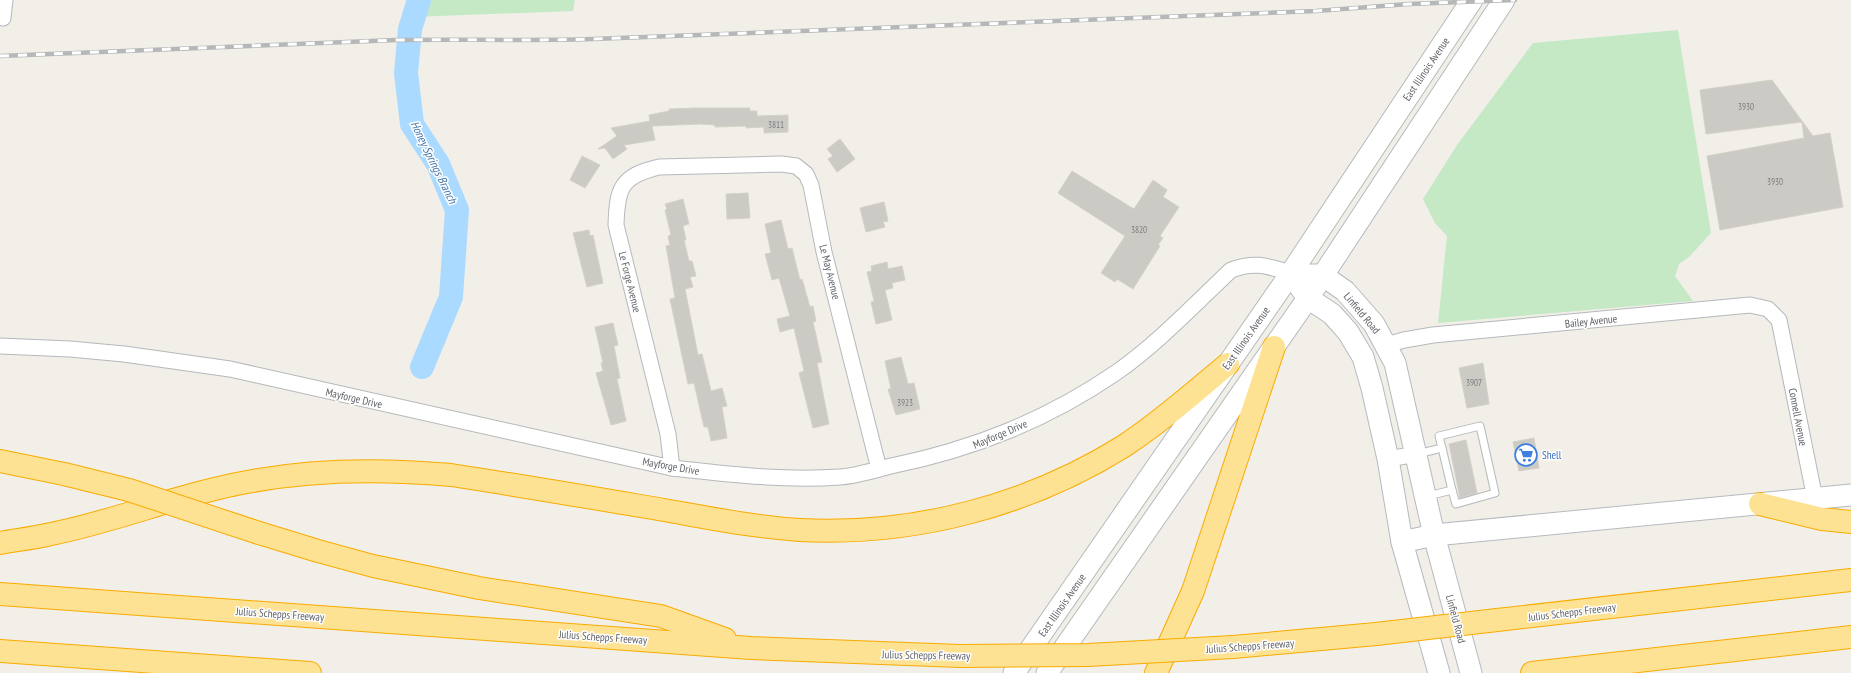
<svg xmlns="http://www.w3.org/2000/svg" width="1851" height="673" font-family="'PT Sans Narrow',sans-serif">
<style>
.green{fill:#c5e8c5}
.lines{fill:none;stroke-linecap:round;stroke-linejoin:round}
.river{stroke:#aadaff;stroke-width:24}
.building{fill:#cccac5;stroke:#d6d1c6}
.service-casing{stroke:#b5b8bc;stroke-width:9}
.minor-casing{stroke:#b5b8bc;stroke-width:17}
.secondary-casing{stroke:#b6babf;stroke-width:23}
.motorway-casing{stroke:#f9ab00;stroke-width:24}
.service{stroke:#fff;stroke-width:7}
.minor{stroke:#fff;stroke-width:15}
.secondary{stroke:#fff;stroke-width:21}
.motorway{stroke:#fde293;stroke-width:22}
.rail-casing{stroke:#b6b7b8;stroke-width:4.5}
.rail{stroke:#fff;stroke-width:3;stroke-dasharray:9;stroke-linecap:butt}
.motorway-bridge-casing{stroke:#f9ab00;stroke-width:24;stroke-linecap:butt}
.motorway-bridge{stroke:#fde293;stroke-width:22}
.labels{text-anchor:middle;dominant-baseline:central;stroke-width:3;stroke-linejoin:round;paint-order:stroke}
.number-label{font-size:9px;fill:#7a7d7f}
.street-label{font-size:11px;fill:#5f6368;stroke:#fff}
.shop-label{font-size:11px;fill:#366cbe;stroke:#fff;text-anchor:start}
.water-label{font-size:12px;font-style:italic;fill:#4174aa;stroke:#fff}
</style>
<rect width="100%" height="100%" fill="#f1efe8"/>
<g class="green">
<polygon points="410,0 575,0 573,11 413,17"/>
<polygon points="1678,30 1711,233 1689,257 1679,264 1675,276 1693,301 1438,323 1447,236 1435,223 1423,199 1457,145 1533,43"/>
</g>
<g class="lines">
<polyline class="river" points="419,0 410,29 406,73 412,124 438,164 457,210 451,297 422,367"/>
</g>
<g class="building">
<polygon points="1772,80 1813,136 1830,133 1843,207 1720,230 1707,156 1804,138 1802,122 1706,134 1700,90"/>
<polygon points="695,108 750,108 750,111 757,111 757,116 788,115 788,132 764,133 764,127 746,128 746,126 715,127 715,125 700,124 652,126 655,140 624,145 627,149 613,159 605,148 598,149 617,136 611,128 650,121 649,115 669,111 669,109"/>
<polygon points="840,139 855,159 837,172 828,159 833,156 827,149"/>
<polygon points="582,156 600,165 585,188 570,180"/>
<polygon points="1072,171 1134,209 1153,180 1167,190 1163,197 1179,207 1160,236 1163,238 1158,245 1160,246 1133,289 1117,279 1115,282 1101,273 1125,236 1058,193"/>
<polygon points="748,193 750,218 727,219 726,194"/>
<polygon points="683,199 689,224 683,226 686,240 684,240 689,261 692,261 696,276 690,277 693,287 685,289 698,355 702,354 711,391 722,388 727,406 722,407 727,438 711,441 708,427 704,427 694,383 688,384 670,299 675,298 666,246 670,245 668,236 671,235 665,210 667,209 665,204"/>
<polygon points="884,202 888,221 883,222 885,227 866,232 860,208"/>
<polygon points="781,220 788,249 792,248 800,280 802,279 810,307 813,306 816,321 813,322 822,362 817,363 829,424 813,428 799,373 804,371 794,328 780,332 777,319 790,316 779,278 772,280 765,254 771,253 765,224"/>
<polygon points="589,230 590,236 593,235 603,283 587,287 573,233"/>
<polygon points="887,262 888,269 902,266 905,280 892,283 893,288 885,290 892,320 876,324 871,302 874,301 867,272 872,271 871,266"/>
<polygon points="613,323 618,345 614,346 620,378 617,379 626,421 611,425 596,373 603,371 601,363 603,363 595,327"/>
<polygon points="901,357 908,384 914,383 920,409 896,415 888,389 891,389 885,361"/>
<polygon points="1483,363 1489,404 1467,408 1459,368"/>
<polygon points="1534,438 1539,468 1519,471 1513,442"/>
<polygon points="1466,440 1477,493 1460,498 1449,444"/>
</g>
<g class="lines">
<g class="service-casing">
<g id="service">
<polyline points="1442,448 1452,490"/>
<polyline points="1417,454 1442,448 1439,436 1480,426 1495,493 1456,504 1452,490 1428,496"/>
</g>
</g>
<g class="minor-casing">
<g id="minor">
<polyline points="3,18 5,0"/>
<polyline points="1386,345 1404,340 1433,335 1750,305 1768,309 1779,320 1815,499"/>
<path d="M0 346 70 349 124 354 230 369 672 468C727 474 784 481 840 477 857 476 875 470 891 466 974 449 1047 420 1117 372 1158 343 1194 305 1231 270 1255 261 1267 266 1291 273"/>
<polyline points="1388,459 1417,454"/>
<path d="M672 468 668 434 616 225C617 188 621 176 659 167L782 164 796 166 806 174 811 185 824 252 879 469"/>
</g>
</g>
<g class="secondary-casing">
<g id="secondary">
<polyline points="1309,275 1322,275 1345,291 1374,324 1395,363 1434,535 1471,673"/>
<polyline points="1300,287 1308,298 1332,314 1348,332 1363,357 1372,388 1388,459 1402,542 1439,673"/>
<polyline points="1402,542 1434,535 1851,495"/>
<polyline points="1014,673 1291,273 1472,0"/>
<polyline points="1047,673 1308,298 1504,0"/>
</g>
</g>
<g class="motorway-casing">
<g id="motorway">
<polyline points="0,461 64,474"/>
<polyline points="1760,504 1822,519 1851,522"/>
<polyline points="259,533 318,551 373,566 479,588 661,616 725,639"/>
<path d="M0 543C17 540 34 538 51 534 117 521 180 494 247 482 314 469 383 469 451 475 523 486 593 498 664 510 709 518 754 527 800 530 913 536 1028 506 1124 446 1161 422 1194 392 1228 364"/>
<polyline points="0,594 751,648 960,656"/>
<polyline points="1497,620 1851,580"/>
<polyline points="1233,647 1376,634"/>
<polyline points="0,651 310,673"/>
<polyline points="1156,673 1193,591 1274,347"/>
<polyline points="1532,673 1851,637"/>
</g>
</g>
<use href="#service" class="service"/>
<use href="#minor" class="minor"/>
<use href="#secondary" class="secondary"/>
<use href="#motorway" class="motorway"/>
<g class="rail-casing">
<path id="rail" d="M0 56 396 40C462 39 527 41 593 39L1316 11 1409 4 1515 0"/>
</g>
<use href="#rail" class="rail"/>
<g class="motorway-bridge-casing">
<g id="motorway-bridge">
<polyline points="64,474 129,490 259,533"/>
<polyline points="1376,634 1497,620"/>
<polyline points="960,656 1088,655 1233,647"/>
</g>
</g>
<use href="#motorway-bridge" class="motorway-bridge"/>
</g>
<defs>
<g id="supermarket-ring" transform="scale(1.15)"><circle r="9.5" fill="#fff" stroke="#3f7fe0" stroke-width="1.5"/><path d="M-6-5.5h2.5l.6 2H6L4.5 2H-2.5L-4.4-4H-6ZM-1.5 3.2a1.3 1.3 0 1 0 .1 0ZM3 3.2a1.3 1.3 0 1 0 .1 0Z" fill="#3f7fe0"/></g>
</defs>
<g fill-rule="evenodd">
<use href="#supermarket-ring" x="1526" y="455"/>
</g>
<g class="labels">
<g class="number-label">
<text x="1746" y="106">3930</text>
<text x="776" y="124">3811</text>
<text x="1775" y="181">3930</text>
<text x="1139" y="229">3820</text>
<text x="1474" y="382">3907</text>
<text x="905" y="402">3923</text>
</g>
<g class="street-label">
<text transform="translate(1426 69) rotate(-56)">East Illinois Avenue</text>
<text transform="translate(830 272) rotate(76)">Le May Avenue</text>
<text transform="translate(630 282) rotate(76)">Le Forge Avenue</text>
<text transform="translate(1362 313) rotate(50)">Linfield Road</text>
<text transform="translate(1591 321) rotate(-6)">Bailey Avenue</text>
<text transform="translate(1246 338) rotate(-55)">East Illinois Avenue</text>
<text transform="translate(354 398) rotate(13)">Mayforge Drive</text>
<text transform="translate(1798 417) rotate(79)">Connell Avenue</text>
<text transform="translate(1000 434) rotate(-23)">Mayforge Drive</text>
<text transform="translate(671 466) rotate(10)">Mayforge Drive</text>
<text transform="translate(1062 605) rotate(-55)">East Illinois Avenue</text>
<text transform="translate(1572 612) rotate(-7)">Julius Schepps Freeway</text>
<text transform="translate(280 614) rotate(4)">Julius Schepps Freeway</text>
<text transform="translate(1456 619) rotate(75)">Linfield Road</text>
<text transform="translate(603 637) rotate(4)">Julius Schepps Freeway</text>
<text transform="translate(1250 646) rotate(-4)">Julius Schepps Freeway</text>
<text transform="translate(926 655) rotate(1)">Julius Schepps Freeway</text>
</g>
<g class="shop-label">
<text x="1542" y="455">Shell</text>
</g>
<g class="water-label">
<text transform="translate(434 162) rotate(64)">Honey Springs Branch</text>
</g>
</g>
</svg>
